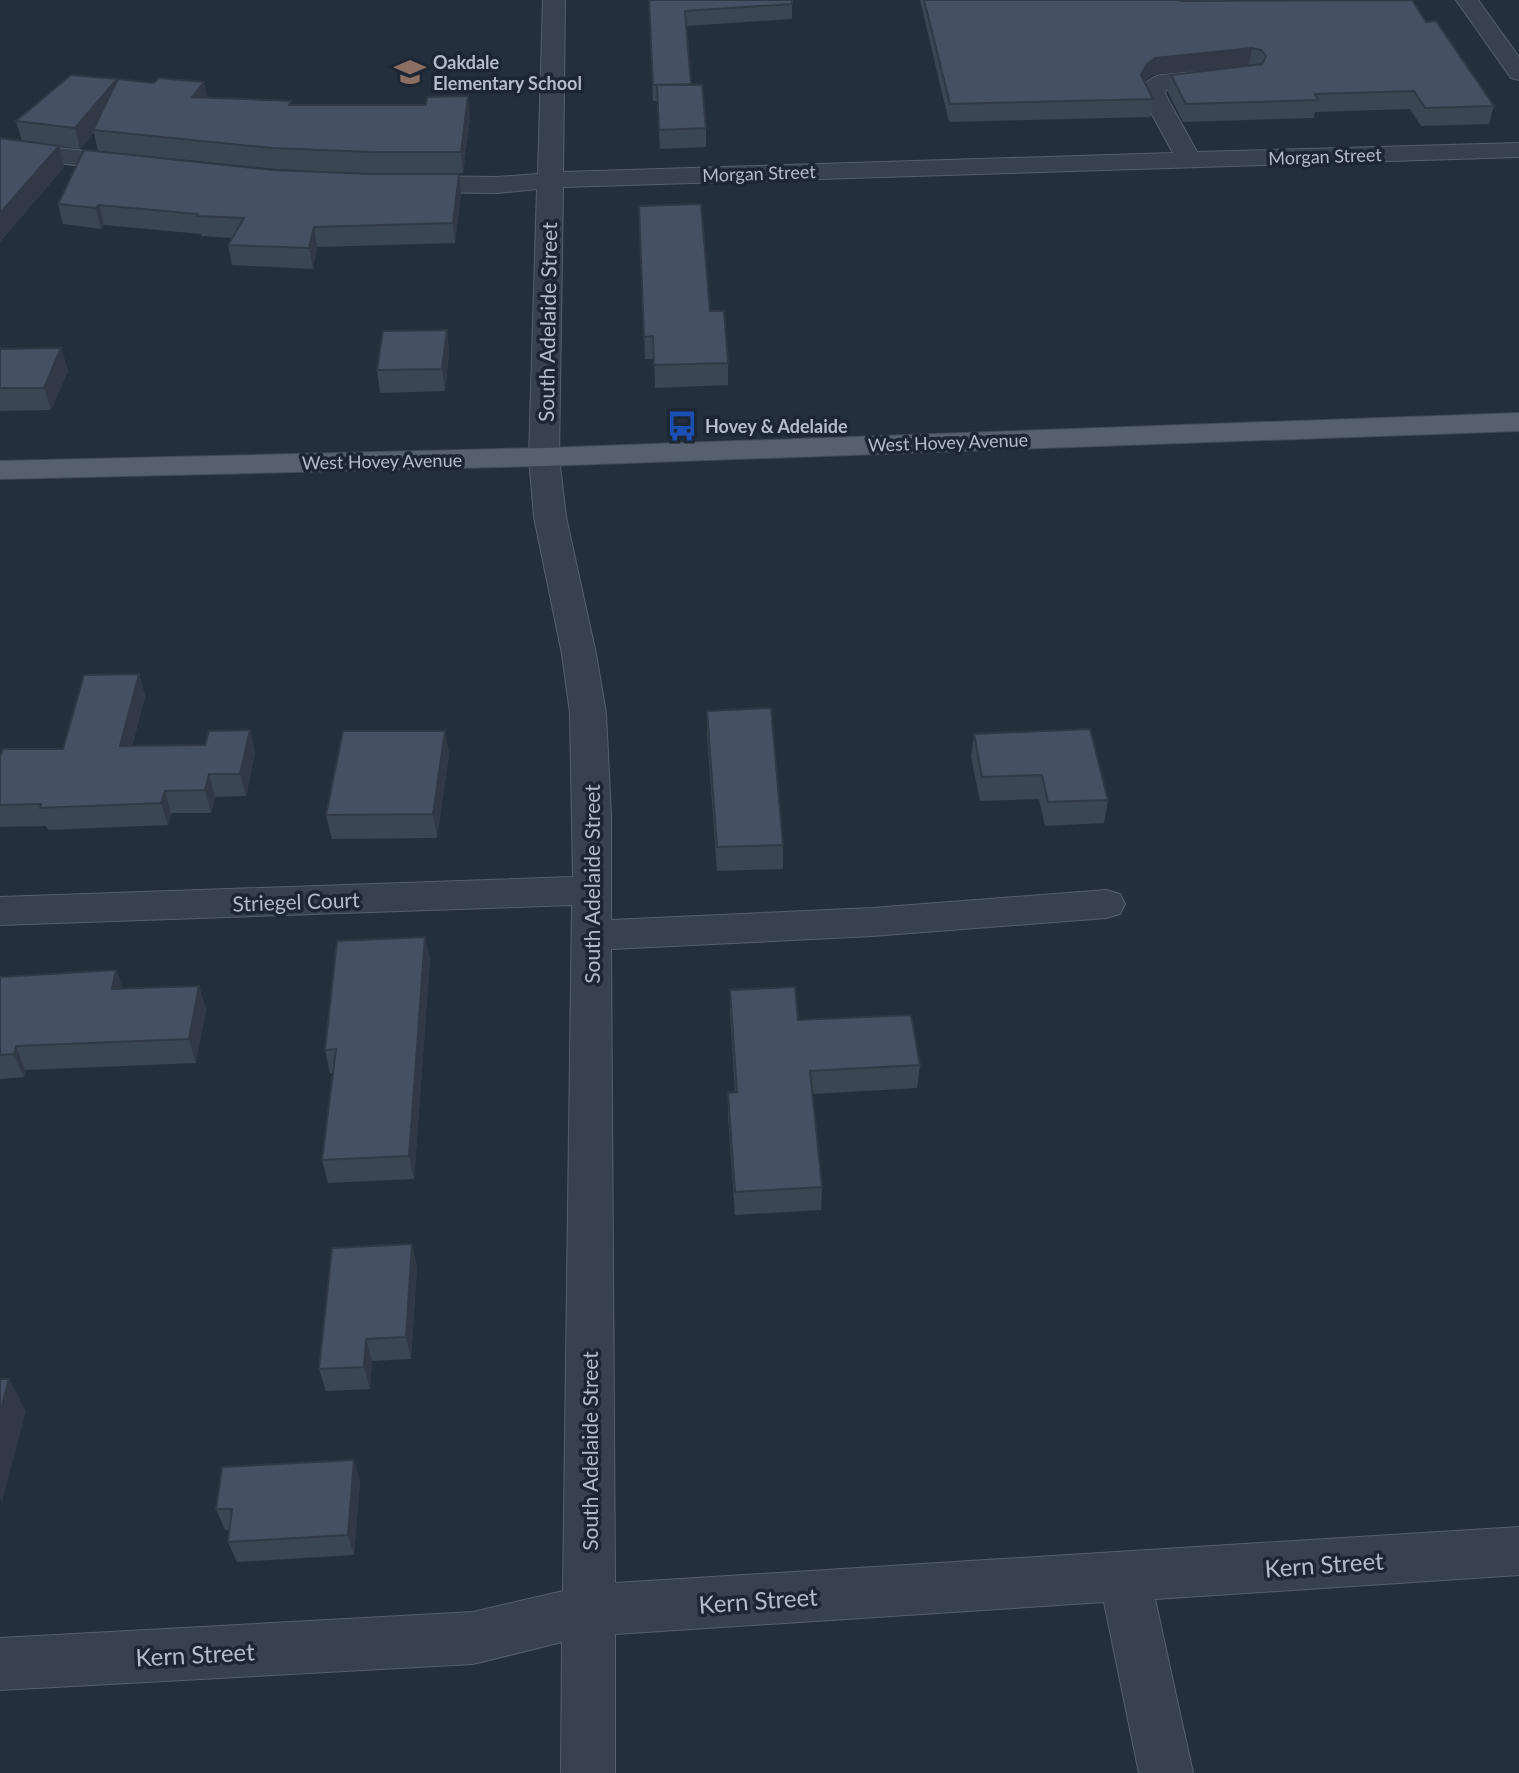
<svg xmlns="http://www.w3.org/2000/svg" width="1519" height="1773" font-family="Lato,sans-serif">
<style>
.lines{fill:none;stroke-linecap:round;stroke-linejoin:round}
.minor-casing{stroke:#565f6c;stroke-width:2}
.major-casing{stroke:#414a57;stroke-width:2}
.minor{fill:#38414e;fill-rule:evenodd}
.major{fill:#56606e;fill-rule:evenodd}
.wall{fill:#3b4654}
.shaded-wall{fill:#303945}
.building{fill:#455162;stroke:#303945;stroke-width:2}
.labels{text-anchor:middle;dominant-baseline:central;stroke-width:7;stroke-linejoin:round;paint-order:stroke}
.far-poi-label{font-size:18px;font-weight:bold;fill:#b4bcc9;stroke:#1d2633;text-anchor:start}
.far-street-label{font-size:18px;fill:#b4bcc9;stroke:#1d2633}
.street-label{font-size:21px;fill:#b4bcc9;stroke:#1d2633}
.near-street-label{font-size:24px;fill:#b4bcc9;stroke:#1d2633}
</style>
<rect width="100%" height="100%" fill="#242f3e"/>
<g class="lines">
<g class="minor-casing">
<g id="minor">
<path d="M543 0H565L563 172 1173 153 1141 94C1143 83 1150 78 1160 75L1222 70 1230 72 1234 77 1230 82 1166 90 1165 94 1197 152 1519 143V157L563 187 559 457 566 517 596 654 606 713 611 816V920L872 908 1106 890 1120 894 1125 904 1120 914 1106 918 872 936 611 949 615 1583 1519 1527V1575L1155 1599 1193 1773H1139L1104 1602 615 1634V1773H561L562 1642 473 1664 0 1690V1638L473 1612 563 1591 572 905 0 925V897L573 877 570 713 562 654 534 517 529 457 537 189 497 193 409 192 400 189 396 184 400 179 409 176 497 177 538 174Z"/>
<polygon points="1456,0 1478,0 1519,57 1519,80 1511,78"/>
<polygon points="0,142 133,156 142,159 146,164 142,169 133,172 0,156"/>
</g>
</g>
<g class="major-casing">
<polygon id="major" points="1519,413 1519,431 544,466 0,479 0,461 544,448"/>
</g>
<use href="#minor" class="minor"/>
<use href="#major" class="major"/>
</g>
<g class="wall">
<polygon points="649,0 792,4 792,19 686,26 691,85 706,128 706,147 660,149 657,101 653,101"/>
<polygon points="920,0 1181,0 1181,1 1268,1 1267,0 1412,0 1426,22 1494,106 1489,124 1421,126 1410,109 1315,112 1314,118 1183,122 1168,92 1171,75 1249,65 1152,75 1144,82 1153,99 1151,117 949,122"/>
<polygon points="207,97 291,105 470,117 463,173 374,174 276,169 98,151 94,133 80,149 59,146 64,167 0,242 0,138 22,141 16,121"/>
<polygon points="272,170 371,174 459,174 461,194 455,243 317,247 313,269 232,265 228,245 232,238 201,236 201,234 104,225 101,229 63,224 58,204"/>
<polygon points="639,206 710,311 728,363 728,385 655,388 654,359 645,359"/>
<polygon points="447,330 449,352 445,391 380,393 377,370"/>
<polygon points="61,348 68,371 51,410 0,411 0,349"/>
<polygon points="139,674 145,696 132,746 205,745 250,730 255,753 246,796 215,797 211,813 171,813 168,825 48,830 46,826 0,827 0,757 63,749"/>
<polygon points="707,711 783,845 783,869 717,871 707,735"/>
<polygon points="445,731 449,754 437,838 332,839 326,815"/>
<polygon points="974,734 1108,800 1104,823 1045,826 1039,799 980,801 971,757"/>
<polygon points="425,937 430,960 414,1179 328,1183 322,1160 333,1073 330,1073 325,1050"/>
<polygon points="0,977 123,989 199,986 206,1009 196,1063 25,1070 24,1077 0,1079"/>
<polygon points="730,990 798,1020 920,1065 917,1088 812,1094 822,1187 821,1210 735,1215 728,1116 728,1093 735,1092 730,1013"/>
<polygon points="412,1244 417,1267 411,1359 372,1361 370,1389 326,1391 319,1369"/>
<polygon points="354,1460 360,1481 354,1555 237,1562 228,1542 229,1530 225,1530 216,1509"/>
</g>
<g class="shaded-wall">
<polygon points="1252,48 1249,65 1152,75 1143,83 1141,75 1146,65 1155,58"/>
<polygon points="117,79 122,100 93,130 94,133 80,149 75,128"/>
<polygon points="204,82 209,103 192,97"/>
<polygon points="468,96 470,117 463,173 461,152"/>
<polygon points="59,146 64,167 0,242 0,213"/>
<polygon points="459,174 461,194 455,243 453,223"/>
<polygon points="99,205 104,225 101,229 96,208"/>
<polygon points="314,227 317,247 313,269 309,248"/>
<polygon points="447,330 449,352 445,391 442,369"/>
<polygon points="61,348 68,371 51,410 44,388"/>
<polygon points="139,674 145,696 127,768 120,746"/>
<polygon points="250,730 255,753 246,796 240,774"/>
<polygon points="445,731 449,754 437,838 433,814"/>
<polygon points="209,774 215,797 211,813 205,790"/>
<polygon points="165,791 171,813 168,825 161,803"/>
<polygon points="425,937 430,960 414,1179 409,1156"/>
<polygon points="116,970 125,993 112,989"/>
<polygon points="199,986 206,1009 196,1063 189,1039"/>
<polygon points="16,1046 25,1070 24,1077 14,1054"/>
<polygon points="412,1244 417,1267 411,1359 406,1337"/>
<polygon points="366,1339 372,1361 370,1389 364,1367"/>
<polygon points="9,1379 26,1411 2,1502 0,1499 0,1413"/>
<polygon points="354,1460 360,1481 354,1555 348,1535"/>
</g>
<g class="building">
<polygon points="649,0 792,0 792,4 685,11 691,84 653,85"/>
<polygon points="924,0 1181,0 1181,1 1412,0 1426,22 1436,21 1494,106 1425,108 1414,91 1315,94 1318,100 1186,104 1171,75 1262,64 1266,56 1261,50 1252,48 1155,58 1146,65 1141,75 1153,99 950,104"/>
<polygon points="71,75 117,79 75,128 16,121"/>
<polygon points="159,78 204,82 192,97 291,101 289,105 426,105 427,97 468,96 461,152 371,152 272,148 93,130 118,79 154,83"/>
<polygon points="657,85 702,85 706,128 659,130"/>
<polygon points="0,138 59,146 0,213"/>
<polygon points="84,150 272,170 371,174 459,174 453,223 314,227 309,248 228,245 244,218 197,216 198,214 99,205 96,208 58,204"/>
<polygon points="701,204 710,311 724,311 728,363 654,365 653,336 644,337 639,206"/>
<polygon points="447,330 442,369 377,370 383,331"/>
<polygon points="61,348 44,388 0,388 0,349"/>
<polygon points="139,674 120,746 205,745 209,731 250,730 240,774 209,774 205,790 165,791 161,803 40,808 41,804 0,805 0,757 3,749 63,749 84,675"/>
<polygon points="771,708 783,845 717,847 707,711"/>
<polygon points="1090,729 1108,800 1048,802 1042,775 982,777 974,734"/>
<polygon points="343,731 445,731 433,814 326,815"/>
<polygon points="425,937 409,1156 322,1160 336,1049 325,1050 337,941"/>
<polygon points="116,970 112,989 199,986 189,1039 16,1046 14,1054 0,1055 0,977"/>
<polygon points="795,987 798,1020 911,1015 920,1065 810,1071 822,1187 735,1192 728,1093 737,1092 730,990"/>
<polygon points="412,1244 406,1337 366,1339 364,1367 319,1369 332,1248"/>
<polygon points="0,1379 9,1379 0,1413"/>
<polygon points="354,1460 348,1535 228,1542 232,1509 216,1509 222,1467"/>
</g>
<defs>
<g id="school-bare" transform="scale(2.415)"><path d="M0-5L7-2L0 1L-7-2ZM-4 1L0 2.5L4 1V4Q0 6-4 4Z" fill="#8d6e63" stroke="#1d2633" stroke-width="2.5" paint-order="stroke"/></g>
<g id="bus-bare" transform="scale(2.415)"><path d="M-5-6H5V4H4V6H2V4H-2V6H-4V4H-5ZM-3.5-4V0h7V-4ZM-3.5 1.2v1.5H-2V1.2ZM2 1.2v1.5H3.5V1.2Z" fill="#1a4fb4" stroke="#1d2633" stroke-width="2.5" paint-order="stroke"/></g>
</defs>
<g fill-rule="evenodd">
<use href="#school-bare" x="410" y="72"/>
<use href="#bus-bare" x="682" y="426"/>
</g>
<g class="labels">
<g class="far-poi-label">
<text x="433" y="62">Oakdale<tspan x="433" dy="21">Elementary School</tspan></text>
<text x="705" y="426">Hovey &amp; Adelaide</text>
</g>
<g class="far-street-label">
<text transform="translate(1325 156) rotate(-2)">Morgan Street</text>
<text transform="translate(759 173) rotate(-2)">Morgan Street</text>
<text transform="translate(948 442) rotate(-2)">West Hovey Avenue</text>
<text transform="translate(382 461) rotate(-1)">West Hovey Avenue</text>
</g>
<g class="street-label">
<text transform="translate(547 322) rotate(-89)">South Adelaide Street</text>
<text transform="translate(591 884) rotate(-90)">South Adelaide Street</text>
<text transform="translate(296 901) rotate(-2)">Striegel Court</text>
<text transform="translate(589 1451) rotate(-90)">South Adelaide Street</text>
</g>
<g class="near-street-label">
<text transform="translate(1324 1564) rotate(-4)">Kern Street</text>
<text transform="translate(758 1600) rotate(-4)">Kern Street</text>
<text transform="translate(195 1654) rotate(-3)">Kern Street</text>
</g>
</g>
</svg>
